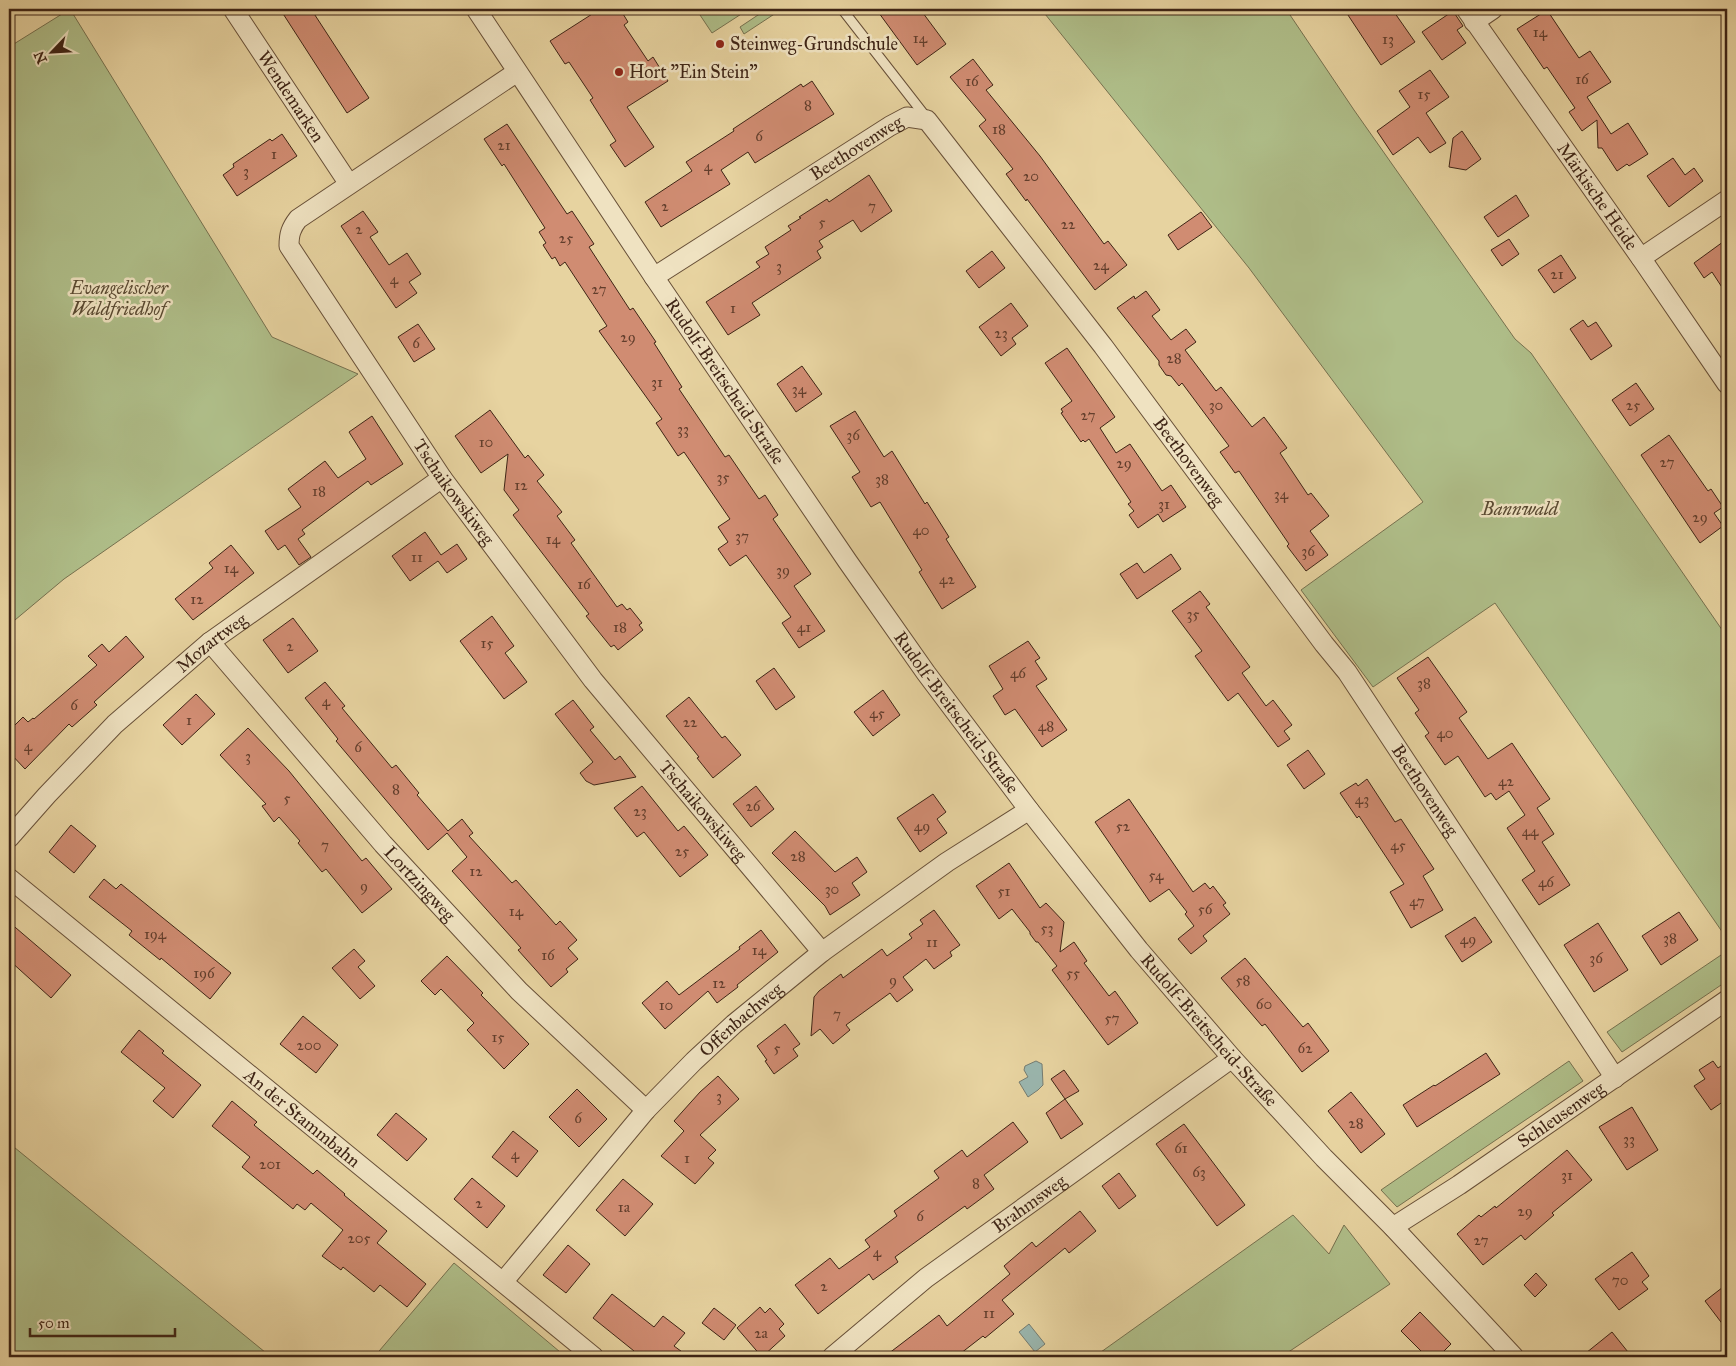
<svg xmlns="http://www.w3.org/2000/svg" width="1736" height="1366" font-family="'IM FELL Great Primer',serif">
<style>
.green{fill:#afbe89;stroke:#76714f}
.water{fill:#9ab6ae;stroke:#757c71}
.building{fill:#d08c72;stroke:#3e2415}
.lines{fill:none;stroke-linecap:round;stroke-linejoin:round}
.lane-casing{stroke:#685038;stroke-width:11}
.street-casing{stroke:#685038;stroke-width:21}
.lane{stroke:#efe2c1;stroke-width:9}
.street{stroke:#efe2c1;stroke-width:19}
.poi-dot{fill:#8f2418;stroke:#efe2c1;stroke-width:2}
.labels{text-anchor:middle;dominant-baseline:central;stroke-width:5;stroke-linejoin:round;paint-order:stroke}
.number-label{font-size:15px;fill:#623e2c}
.poi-label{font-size:18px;fill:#3e2415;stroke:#efe2c1;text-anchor:start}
.street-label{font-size:18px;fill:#3e2415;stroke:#efe2c1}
.park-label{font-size:18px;font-style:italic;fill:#5a4a32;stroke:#efe2c1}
</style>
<rect width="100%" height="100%" fill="#e7d3a0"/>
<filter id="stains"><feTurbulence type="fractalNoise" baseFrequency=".004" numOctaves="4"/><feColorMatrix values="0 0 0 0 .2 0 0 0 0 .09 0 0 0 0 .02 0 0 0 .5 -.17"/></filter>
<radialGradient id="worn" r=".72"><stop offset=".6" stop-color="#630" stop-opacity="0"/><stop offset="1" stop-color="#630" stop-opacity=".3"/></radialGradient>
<g class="green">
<polygon points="70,9 272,337 358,374 64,579 9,625 9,47"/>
<polygon points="696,9 749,9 712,33"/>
<polygon points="767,9 782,9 744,34 740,27"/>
<polygon points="1041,9 1286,9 1354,110 1515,339 1531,353 1727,637 1727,930 1723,933 1495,603 1373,687 1301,590 1423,502 1249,268"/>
<polygon points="1727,951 1727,981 1622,1052 1607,1032"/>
<polygon points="1569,1061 1583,1081 1397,1207 1381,1190"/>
<polygon points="9,1143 271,1357 9,1357"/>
<polygon points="1293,1215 1329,1254 1344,1225 1390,1284 1281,1357 1094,1357"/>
<polygon points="454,1263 566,1357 374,1357"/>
</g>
<g class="water">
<polygon points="1036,1061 1042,1064 1043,1085 1038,1090 1028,1097 1019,1082 1028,1077 1024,1070 1025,1066"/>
<polygon points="1029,1324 1045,1344 1035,1352 1019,1332"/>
</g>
<g class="building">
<polygon points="280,9 311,9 369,98 347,113"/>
<polygon points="600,9 620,9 628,22 624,25 648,61 653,57 668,81 627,107 654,147 625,167 610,145 616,141 590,100 593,98 569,62 565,64 550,41"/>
<polygon points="876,9 920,9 946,44 917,65"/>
<polygon points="1344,9 1392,9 1415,42 1381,65"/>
<polygon points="1547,10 1579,58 1590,51 1611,82 1587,97 1611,134 1628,123 1648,154 1629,166 1627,164 1617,171 1602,148 1598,148 1597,120 1582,131 1569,112 1575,108 1547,67 1544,69 1517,29"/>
<polygon points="1453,11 1463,26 1457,30 1466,43 1442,60 1422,32"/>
<polygon points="973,59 993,85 986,90 1040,156 1104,244 1108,241 1127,265 1095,290 1027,199 1026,201 1006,174 1013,169 979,126 986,120 950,77"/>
<polygon points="1430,70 1449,97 1426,113 1446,143 1430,153 1418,137 1393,155 1377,131 1410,107 1399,91"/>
<polygon points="812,81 834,114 755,163 748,152 721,170 730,184 661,227 645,202 692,171 686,162 734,131 733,129 801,84 803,87"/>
<polygon points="507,124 567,214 572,211 594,244 589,247 630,310 633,308 656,342 654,343 682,387 679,389 725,457 729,455 759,499 765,495 778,515 773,519 811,574 794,586 825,631 799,648 782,623 791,617 746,555 730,566 718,549 728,542 718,527 730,519 684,452 678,456 656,423 662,419 599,331 607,326 565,262 560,266 555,257 552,259 543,245 546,243 539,232 545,228 504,164 502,166 484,139"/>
<polygon points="1462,131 1481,159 1466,170 1449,167 1453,138"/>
<polygon points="282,134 297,156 237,196 223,175 234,167 233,164 270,139 272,141"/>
<polygon points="1673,158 1685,175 1694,168 1703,181 1669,207 1647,176"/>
<polygon points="869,175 892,211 861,232 853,220 819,241 823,247 817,251 821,258 752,303 760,315 728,335 706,302 760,267 756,262 769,254 765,247 791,230 788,226 801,218 799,217 827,199 829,202"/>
<polygon points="1516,195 1529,216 1498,237 1484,217"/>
<polygon points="363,211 378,232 370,237 389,265 407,253 421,274 409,282 417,293 396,308 341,226"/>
<polygon points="1201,212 1212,227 1178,250 1168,235"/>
<polygon points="1509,239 1519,254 1502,266 1491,250"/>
<polygon points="1727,239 1727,295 1712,272 1704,278 1694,263"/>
<polygon points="992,251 1005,268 979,288 966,271"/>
<polygon points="1561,255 1576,278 1554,293 1538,270"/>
<polygon points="1146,291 1160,310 1152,316 1171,340 1186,329 1196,342 1185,350 1216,391 1221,387 1252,427 1264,417 1287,448 1280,453 1308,495 1311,493 1329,516 1310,531 1328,555 1306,571 1287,546 1289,544 1239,471 1235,473 1220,452 1229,446 1182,383 1179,386 1171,376 1166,375 1159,365 1159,361 1117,308 1134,296 1135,299"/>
<polygon points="1011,303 1028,326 1012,338 1016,344 1001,356 979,327"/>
<polygon points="1583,320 1588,327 1596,322 1612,346 1591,360 1570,329"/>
<polygon points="418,324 435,349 414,362 398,337"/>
<polygon points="1067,348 1115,417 1100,428 1116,453 1130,444 1162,491 1171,485 1186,507 1163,522 1158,514 1138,528 1129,515 1134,511 1128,504 1131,502 1089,439 1085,442 1083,440 1081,442 1061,413 1063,412 1061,409 1072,401 1045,363"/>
<polygon points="802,366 822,394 796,412 777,384"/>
<polygon points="1636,383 1654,409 1630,426 1612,400"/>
<polygon points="490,410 525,458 528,455 544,475 537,481 562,512 557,516 575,540 571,543 617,607 622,604 627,610 630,608 642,623 639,625 643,630 618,650 614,645 611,647 586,616 589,614 513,515 519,510 504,490 508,454 481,473 455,436"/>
<polygon points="855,411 884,457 892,451 925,504 927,502 949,537 946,539 976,587 942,609 919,572 922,570 880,502 871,507 852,477 860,472 830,426"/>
<polygon points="372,416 403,464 371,485 368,481 302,530 305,534 298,539 311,557 299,565 285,545 278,550 265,531 301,507 288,489 325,461 338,478 366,459 349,432"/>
<polygon points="1669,435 1708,491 1711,489 1723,507 1714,513 1723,526 1700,543 1641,455"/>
<polygon points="425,532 441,555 457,544 467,559 447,573 438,561 410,581 392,556"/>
<polygon points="231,545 254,573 193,620 175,599 213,568 209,563"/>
<polygon points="1171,554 1181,569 1137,599 1120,574 1137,563 1144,573"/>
<polygon points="1200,591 1210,604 1206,607 1250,667 1242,673 1266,706 1273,700 1292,725 1284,731 1290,739 1278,747 1238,693 1228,701 1195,656 1202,651 1172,611"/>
<polygon points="492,616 514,646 505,653 527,682 504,699 460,641"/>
<polygon points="293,618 318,651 288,673 263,640"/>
<polygon points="126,636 144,657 94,702 97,705 72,727 69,724 25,769 9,752 9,731 23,717 28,722 33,718 34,719 97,665 88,656 102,644 109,652"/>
<polygon points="1028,641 1040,658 1035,661 1047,679 1036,686 1067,730 1042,747 1015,709 1005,715 993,696 1003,689 989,666"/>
<polygon points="1428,657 1467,712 1459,718 1488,759 1512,743 1550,799 1537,808 1554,834 1542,842 1570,885 1539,905 1522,880 1535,871 1507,828 1525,815 1509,791 1496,800 1491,793 1485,797 1458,756 1445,765 1425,736 1429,733 1415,713 1419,710 1397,678"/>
<polygon points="774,668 795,697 776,710 756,681"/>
<polygon points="325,682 345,706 342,708 392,768 396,765 419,793 417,795 448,831 462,819 473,833 469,836 512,883 516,880 556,925 560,921 577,940 568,948 578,959 566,969 568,972 551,987 518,950 521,948 452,871 467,857 447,833 428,850 336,741 338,739 305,698"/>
<polygon points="883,690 900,715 873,736 854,712"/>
<polygon points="196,694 215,714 182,745 163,725"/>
<polygon points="689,697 722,738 725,736 741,755 713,778 697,758 699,757 666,716"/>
<polygon points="573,700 594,727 590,730 615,760 620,756 636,777 594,785 586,781 580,773 593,762 555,714"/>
<polygon points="248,728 289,771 362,861 366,858 392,889 362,913 326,869 322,872 298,843 300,841 279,817 274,822 262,806 266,804 220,755"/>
<polygon points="1308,750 1325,774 1304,789 1287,765"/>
<polygon points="1367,779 1395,822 1401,819 1434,869 1423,876 1443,910 1411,928 1390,892 1404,884 1359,816 1357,818 1340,793 1356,783 1358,786"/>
<polygon points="642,786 678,831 684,826 708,855 680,877 644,832 637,837 614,808"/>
<polygon points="756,786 774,809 751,827 733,804"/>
<polygon points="933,794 946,812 937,819 947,833 920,852 897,818"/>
<polygon points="1129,799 1193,892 1205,883 1210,889 1213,886 1226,903 1223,905 1230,914 1203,936 1207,941 1191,954 1178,939 1194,926 1185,914 1187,912 1169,889 1150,902 1095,822"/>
<polygon points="71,825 96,846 74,873 49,852"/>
<polygon points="795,831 835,872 857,857 867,872 852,883 860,895 830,915 825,906 772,853"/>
<polygon points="1009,863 1040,908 1046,903 1064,922 1060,952 1074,942 1087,961 1084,963 1109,996 1115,991 1138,1023 1108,1045 1052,970 1057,966 1038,942 1036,942 1030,934 1030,932 1012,909 999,919 976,886"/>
<polygon points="104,879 116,889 121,884 231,973 210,999 161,958 160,960 129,935 132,931 89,897"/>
<polygon points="934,910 960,945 950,952 952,956 934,969 926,959 903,977 913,990 897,1002 890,993 846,1025 850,1030 833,1044 820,1029 811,1036 814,997 819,991 841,974 843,978 882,949 887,956 912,938 909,934 923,924 920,920"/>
<polygon points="1679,912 1698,940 1661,965 1642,936"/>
<polygon points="1475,917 1492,942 1462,962 1445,936"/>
<polygon points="9,922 71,975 51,998 9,960"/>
<polygon points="1598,923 1628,970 1594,992 1564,945"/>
<polygon points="761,930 778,952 737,985 738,987 717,1003 708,991 665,1029 642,1003 667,981 679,995 740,949 739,947"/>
<polygon points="354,949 365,961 358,967 375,986 360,999 332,968"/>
<polygon points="447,956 483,993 481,995 529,1044 504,1069 467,1030 474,1023 441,989 435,995 421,981"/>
<polygon points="1245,958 1303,1027 1308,1023 1329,1051 1302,1072 1265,1024 1262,1026 1221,978"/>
<polygon points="303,1016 338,1045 316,1073 280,1044"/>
<polygon points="785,1024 800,1044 793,1049 798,1056 774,1074 765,1061 767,1060 757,1046"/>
<polygon points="139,1030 164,1051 162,1053 201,1085 173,1118 153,1101 165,1088 121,1052"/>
<polygon points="1486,1053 1500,1074 1417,1127 1403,1105 1434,1085 1435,1086"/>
<polygon points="1713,1061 1718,1068 1727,1062 1727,1099 1711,1110 1694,1086 1705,1079 1699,1070"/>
<polygon points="1064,1070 1079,1091 1065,1099 1051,1079"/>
<polygon points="718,1076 739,1099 700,1135 716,1150 708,1158 714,1163 695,1184 661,1156 684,1131 674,1121 700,1092"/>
<polygon points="577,1089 607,1119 579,1147 549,1117"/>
<polygon points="1351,1092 1385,1134 1361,1153 1328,1111"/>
<polygon points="1065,1099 1083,1124 1061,1139 1046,1113"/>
<polygon points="232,1101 257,1122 254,1125 313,1174 317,1170 345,1194 344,1195 387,1231 377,1243 426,1284 407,1307 380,1285 374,1292 343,1267 341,1270 322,1256 343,1230 311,1203 305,1210 297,1204 293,1209 242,1167 250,1157 212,1126"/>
<polygon points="1632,1107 1658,1150 1627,1170 1599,1127"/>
<polygon points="396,1113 427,1139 407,1161 377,1135"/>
<polygon points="1013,1122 1028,1142 984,1175 994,1189 967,1209 965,1206 895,1257 898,1262 873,1280 869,1274 818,1314 795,1285 830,1258 839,1269 870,1247 865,1240 897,1216 894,1211 939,1178 934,1171 962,1150 967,1157"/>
<polygon points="1184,1124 1245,1205 1217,1226 1156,1144"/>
<polygon points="513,1131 538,1151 517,1177 492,1157"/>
<polygon points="1567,1150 1592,1180 1552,1213 1554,1215 1525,1240 1521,1235 1483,1265 1457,1234 1479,1215 1481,1217 1495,1206 1496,1208"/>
<polygon points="1119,1173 1136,1196 1119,1209 1102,1186"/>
<polygon points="472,1178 505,1206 487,1228 454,1199"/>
<polygon points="623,1179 653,1204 625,1236 596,1210"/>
<polygon points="1080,1211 1096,1231 1069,1253 1065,1248 1002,1300 1014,1314 985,1338 983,1336 956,1357 884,1357 939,1315 947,1326 1010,1274 1004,1266 1032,1242 1036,1247"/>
<polygon points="568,1245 590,1264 566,1293 543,1275"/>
<polygon points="1632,1252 1649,1276 1642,1282 1648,1289 1619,1310 1595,1279"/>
<polygon points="1536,1273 1547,1285 1535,1297 1524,1285"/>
<polygon points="1727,1284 1727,1330 1705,1301"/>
<polygon points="612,1294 654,1327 663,1316 685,1333 674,1346 689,1357 629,1357 634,1351 593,1318"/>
<polygon points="760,1307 765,1313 770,1308 784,1324 779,1329 785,1336 762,1357 737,1328"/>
<polygon points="714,1308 736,1325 724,1340 702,1323"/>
<polygon points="1420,1312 1451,1344 1438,1357 1427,1357 1401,1331"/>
<polygon points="1612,1332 1632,1357 1581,1357"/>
</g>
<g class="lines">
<g class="lane-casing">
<polyline id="lane" points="842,9 926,117"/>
</g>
<g class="street-casing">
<g id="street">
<path id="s1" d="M233 9 349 184"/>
<path id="s2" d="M476 9 654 277 848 562 926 673 1029 810 1139 950 1232 1058 1324 1158 1393 1227 1514 1357"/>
<path id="s3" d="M1466 9 1643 261 1727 384"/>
<polyline points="1474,22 1493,9"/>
<path id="s4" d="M517 72 298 219C291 228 289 234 289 246L442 478 593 680 822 952"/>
<polyline points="1641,258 1727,200"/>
<path id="s5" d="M654 277 890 126 907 117 927 120 1103 346 1324 644 1347 672 1615 1078"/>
<path id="s6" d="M210 642 383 844 519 991 646 1110"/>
<path id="s7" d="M9 838 47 795 115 724 210 642 442 478"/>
<path id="s8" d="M9 878 594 1357"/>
<path id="s9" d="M1393 1227 1459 1185 1727 1000"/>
<path id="s10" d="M503 1282 646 1110 694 1061 734 1024 822 952 947 862 1029 810"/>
<path id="s11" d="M832 1357 926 1278 1232 1058"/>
</g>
</g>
<use href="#lane" class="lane"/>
<use href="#street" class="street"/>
</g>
<g class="poi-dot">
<circle cx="720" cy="44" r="5"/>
<circle cx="619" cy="72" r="5"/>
</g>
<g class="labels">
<g class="number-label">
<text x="1540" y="32">14</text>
<text x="920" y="38">14</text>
<text x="1388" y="39">13</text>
<text x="1582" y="79">16</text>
<text x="972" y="81">16</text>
<text x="1424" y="94">15</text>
<text x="808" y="105">8</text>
<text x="999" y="129">18</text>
<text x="759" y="136">6</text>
<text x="504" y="145">21</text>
<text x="274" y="154">1</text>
<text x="708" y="166">4</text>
<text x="246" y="171">3</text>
<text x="1031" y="176">20</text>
<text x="665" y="206">2</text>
<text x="872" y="206">7</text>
<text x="822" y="222">5</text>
<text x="1068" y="224">22</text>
<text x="359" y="229">2</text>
<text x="566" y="238">25</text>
<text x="1101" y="265">24</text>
<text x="779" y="266">3</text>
<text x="1557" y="274">21</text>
<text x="394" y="279">4</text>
<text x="599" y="289">27</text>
<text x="733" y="308">1</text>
<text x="1001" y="333">23</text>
<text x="628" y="337">29</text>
<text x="416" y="343">6</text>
<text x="1174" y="358">28</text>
<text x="657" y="382">31</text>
<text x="799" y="389">34</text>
<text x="1216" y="405">30</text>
<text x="1633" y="405">25</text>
<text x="1088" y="415">27</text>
<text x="683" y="429">33</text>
<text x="853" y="435">36</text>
<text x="486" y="442">10</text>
<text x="1667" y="462">27</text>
<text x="1124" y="463">29</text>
<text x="723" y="477">35</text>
<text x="882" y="479">38</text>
<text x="521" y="485">12</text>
<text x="319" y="491">18</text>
<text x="1281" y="494">34</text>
<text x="1164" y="504">31</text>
<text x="1700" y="517">29</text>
<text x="921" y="530">40</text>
<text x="742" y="536">37</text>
<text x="553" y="539">14</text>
<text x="1308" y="551">36</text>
<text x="417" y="557">11</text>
<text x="231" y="568">14</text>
<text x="783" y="570">39</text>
<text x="947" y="579">42</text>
<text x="584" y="584">16</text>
<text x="197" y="599">12</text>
<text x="1193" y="614">35</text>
<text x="620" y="627">18</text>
<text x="804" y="627">41</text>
<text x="487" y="643">15</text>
<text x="290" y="646">2</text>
<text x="1018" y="673">46</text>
<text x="1424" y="683">38</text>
<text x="326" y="701">4</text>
<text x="74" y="705">6</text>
<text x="877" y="713">45</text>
<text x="189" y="720">1</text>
<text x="690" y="722">22</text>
<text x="1046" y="726">48</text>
<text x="1445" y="733">40</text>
<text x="28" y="746">4</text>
<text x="358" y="747">6</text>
<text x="248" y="756">3</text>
<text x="1506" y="781">42</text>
<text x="396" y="789">8</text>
<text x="287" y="798">5</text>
<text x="1362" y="799">43</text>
<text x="753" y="806">26</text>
<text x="640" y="811">23</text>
<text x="922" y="826">49</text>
<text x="1123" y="826">52</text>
<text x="1530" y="831">44</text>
<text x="325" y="845">7</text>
<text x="1398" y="845">45</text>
<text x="682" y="851">25</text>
<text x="798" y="856">28</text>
<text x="476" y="871">12</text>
<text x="1156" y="875">54</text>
<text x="1546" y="882">46</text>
<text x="364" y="886">9</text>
<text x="832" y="889">30</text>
<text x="1004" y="891">51</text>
<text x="1417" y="901">47</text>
<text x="1205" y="909">56</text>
<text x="516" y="911">14</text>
<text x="1047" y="928">53</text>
<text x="155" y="934">194</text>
<text x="1670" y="938">38</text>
<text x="1468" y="939">49</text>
<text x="932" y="942">11</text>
<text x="759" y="950">14</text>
<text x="548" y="955">16</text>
<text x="1596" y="958">36</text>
<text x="204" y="973">196</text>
<text x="1073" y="973">55</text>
<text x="893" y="980">9</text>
<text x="1243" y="980">58</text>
<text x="719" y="983">12</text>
<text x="1264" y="1004">60</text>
<text x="666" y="1005">10</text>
<text x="837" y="1014">7</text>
<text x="1112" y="1018">57</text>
<text x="498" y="1037">15</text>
<text x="309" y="1045">200</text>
<text x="777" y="1048">5</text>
<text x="1305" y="1048">62</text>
<text x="719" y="1096">3</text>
<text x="578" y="1118">6</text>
<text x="1356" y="1123">28</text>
<text x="1629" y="1139">33</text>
<text x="1181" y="1148">61</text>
<text x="515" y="1154">4</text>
<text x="687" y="1158">1</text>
<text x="270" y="1164">201</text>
<text x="1199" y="1172">63</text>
<text x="1567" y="1175">31</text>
<text x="976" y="1183">8</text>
<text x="479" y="1203">2</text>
<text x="624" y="1207">1a</text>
<text x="1525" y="1211">29</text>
<text x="920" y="1216">6</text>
<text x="359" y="1238">205</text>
<text x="1481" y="1240">27</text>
<text x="877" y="1252">4</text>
<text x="1620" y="1280">70</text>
<text x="824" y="1286">2</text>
<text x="989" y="1313">11</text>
<text x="761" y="1333">2a</text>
</g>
<g class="poi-label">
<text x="730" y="44">Steinweg-Grundschule</text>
<text x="629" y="72">Hort "Ein Stein"</text>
</g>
<g class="street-label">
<text stroke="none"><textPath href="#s1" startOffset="105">Wendemarken</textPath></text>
<text stroke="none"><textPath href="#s5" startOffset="240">Beethovenweg</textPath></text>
<text stroke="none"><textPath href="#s3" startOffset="229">Märkische Heide</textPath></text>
<text stroke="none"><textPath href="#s2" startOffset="448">Rudolf-Breitscheid-Straße</textPath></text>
<text stroke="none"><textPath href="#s5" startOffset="750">Beethovenweg</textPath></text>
<text stroke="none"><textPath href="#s4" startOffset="589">Tschaikowskiweg</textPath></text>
<text stroke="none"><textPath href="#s7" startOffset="282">Mozartweg</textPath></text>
<text stroke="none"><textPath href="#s2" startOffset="852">Rudolf-Breitscheid-Straße</textPath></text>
<text stroke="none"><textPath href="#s5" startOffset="1155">Beethovenweg</textPath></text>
<text stroke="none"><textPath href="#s4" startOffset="994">Tschaikowskiweg</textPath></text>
<text stroke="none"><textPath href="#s6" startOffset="320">Lortzingweg</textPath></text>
<text stroke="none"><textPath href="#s10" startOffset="355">Offenbachweg</textPath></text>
<text stroke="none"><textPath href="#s2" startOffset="1258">Rudolf-Breitscheid-Straße</textPath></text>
<text stroke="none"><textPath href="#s9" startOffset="202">Schleusenweg</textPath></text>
<text stroke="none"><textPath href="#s8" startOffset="379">An der Stammbahn</textPath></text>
<text stroke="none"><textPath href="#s11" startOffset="250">Brahmsweg</textPath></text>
</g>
<g class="park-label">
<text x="119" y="288">Evangelischer<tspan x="119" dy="21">Waldfriedhof</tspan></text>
<text x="1520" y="509">Bannwald</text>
</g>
</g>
<rect width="1736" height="1366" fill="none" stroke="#e7d3a0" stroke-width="30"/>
<rect x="10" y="10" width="1716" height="1346" fill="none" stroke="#3e2415" stroke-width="2.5"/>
<rect x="15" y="15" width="1706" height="1336" fill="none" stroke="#3e2415"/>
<g transform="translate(52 52) rotate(245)" stroke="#efe2c1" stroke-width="4" paint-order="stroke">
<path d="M0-4L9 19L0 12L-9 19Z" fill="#3e2415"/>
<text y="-8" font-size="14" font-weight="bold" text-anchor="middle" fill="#3e2415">N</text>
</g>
<path d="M30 1328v8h145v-8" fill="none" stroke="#3e2415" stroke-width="2.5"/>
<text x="38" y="1328" font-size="15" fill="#3e2415" stroke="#efe2c1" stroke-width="4" paint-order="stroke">50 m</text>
<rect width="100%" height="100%" filter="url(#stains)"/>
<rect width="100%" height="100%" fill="url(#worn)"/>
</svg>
